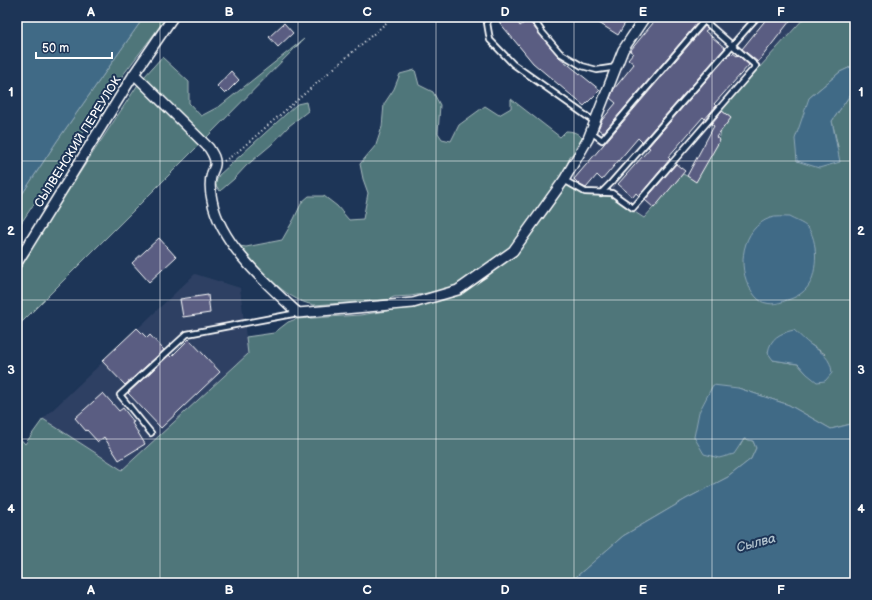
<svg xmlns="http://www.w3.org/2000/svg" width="872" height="600" font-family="'Balsamiq Sans',sans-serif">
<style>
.built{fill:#2f4164}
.green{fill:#4f767a;stroke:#a7babc;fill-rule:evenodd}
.water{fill:#406b86;stroke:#8ca6b6}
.building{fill:#5a5d82;stroke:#fff}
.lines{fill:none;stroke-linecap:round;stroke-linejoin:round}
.service-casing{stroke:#fff;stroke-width:8}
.minor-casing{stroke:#fff;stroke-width:12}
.path{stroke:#fff;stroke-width:2;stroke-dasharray:1 3;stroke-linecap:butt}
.service{stroke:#1d3557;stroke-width:4.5}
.minor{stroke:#1d3557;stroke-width:9}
.grid{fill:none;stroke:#fff;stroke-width:1;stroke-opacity:0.55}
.labels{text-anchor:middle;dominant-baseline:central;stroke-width:4;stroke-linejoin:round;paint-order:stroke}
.street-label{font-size:12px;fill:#fff;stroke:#1d3557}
.water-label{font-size:13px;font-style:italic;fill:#b3c4cf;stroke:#1d3557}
.neatline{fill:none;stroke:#fff;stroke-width:1.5}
.grid-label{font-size:13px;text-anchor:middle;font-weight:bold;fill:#fff}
</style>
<rect width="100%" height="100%" fill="#1d3557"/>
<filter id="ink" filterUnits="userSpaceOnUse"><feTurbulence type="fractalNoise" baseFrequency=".025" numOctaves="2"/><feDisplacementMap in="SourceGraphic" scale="8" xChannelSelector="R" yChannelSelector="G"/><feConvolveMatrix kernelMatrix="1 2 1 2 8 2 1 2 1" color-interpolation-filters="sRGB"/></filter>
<g filter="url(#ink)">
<g class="built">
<polygon points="650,17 805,17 722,110 731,118 721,131 719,140 696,182 683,174 644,218 610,196 582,194 567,185 592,140 627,50"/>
<polygon points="195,274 240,288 248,354 122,470 43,419"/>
</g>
<g class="green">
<polygon points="144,17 167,17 110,92 17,229 17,202 57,141"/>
<path d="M805 17H855V65L840 72 809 98 838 147 832 121 850 95 855 93V423L831 429 789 405 738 388 740 446 744 439 753 441 756 448 751 459 728 477 686 499 623 536 569 583H17V435L25 444 43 419 122 470 248 354 246 337 274 333 288 322 296 319 360 315 406 308 457 294 487 277 521 247 546 215 567 185 582 194 610 196 644 218 683 174 696 181 719 140 721 131 731 118 721 110ZM811 345 825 354 807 374 798 364 773 360Z"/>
<polygon points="304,39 205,139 144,77 162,57 189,82 189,103 201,116 220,106"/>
<path d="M415 70 419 85 433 92 440 105 438 133 442 139 451 141 459 125 485 106 499 115 511 108V99L560 137 566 131C573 131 578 133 582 138L577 151 570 156 562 180 511 246 472 278 449 289 411 296 394 297 387 300 314 305C282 299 261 268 239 246L246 247 282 240 294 219 302 202 309 196H324L337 206 349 220 363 219 368 193 363 179 360 164 376 145 382 127 384 104 394 89 400 74Z"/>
<polygon points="139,83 201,143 17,327 17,268"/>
<polygon points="306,102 308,111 289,126 271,145 246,166 234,179 220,191 215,184 219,175 297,104"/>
</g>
<g class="water">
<polygon points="17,17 144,17 57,141 17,202"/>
<polygon points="855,65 855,93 850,95 832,121 840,162 819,168 797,161 795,139 809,98 840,72"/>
<path d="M789 217C794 220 803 223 807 227 819 239 817 273 809 285 804 293 795 298 787 300 780 303 774 305 766 303 759 302 754 295 751 290 736 267 742 228 770 218 776 216 783 217 789 217Z"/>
<path d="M794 330C800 335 805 341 811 345 822 353 831 358 832 373L825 381 817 382 807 374 798 364 773 360 768 353C770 338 780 333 794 330Z"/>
<polygon points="713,385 738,388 789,405 831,429 855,423 855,583 569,583 623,536 686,499 728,477 751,459 756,448 753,441 744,439 734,454 719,458 704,454 694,437 699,412"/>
</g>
<g class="building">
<polygon points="495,17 515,17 520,26 528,20 559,57 600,90 584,106 533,63"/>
<polygon points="603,17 622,17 627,20 618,35 599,23"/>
<polygon points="658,17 696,17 699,21 603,133 598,129 602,120 616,103 610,98 614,89 634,64 628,59 633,53 630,51"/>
<polygon points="768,17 793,17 758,62 742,49"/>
<polygon points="284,23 293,33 278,47 269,37"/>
<polygon points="705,26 708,29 705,31 725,48 642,142 638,138 602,180 597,175 586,188 580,185 574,179"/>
<polygon points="730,53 732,55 733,53 737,56 738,55 749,65 714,104 716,106 705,119 703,117 668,157 670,159 639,196 636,193 633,197 618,184 650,148 648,147"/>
<polygon points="231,71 239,80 225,94 217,86"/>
<polygon points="722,111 731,118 716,137 720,140 696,182 687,176 714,126 711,124"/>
<polygon points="676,164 685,171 654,208 645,200"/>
<polygon points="159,238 176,257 149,282 132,263"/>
<polygon points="208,295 210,313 183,317 180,299"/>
<polygon points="137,328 147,338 150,335 164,350 125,385 102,361"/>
<polygon points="189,339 220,372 161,428 128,393 169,355 171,357"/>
<polygon points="103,393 119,411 123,408 134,422 132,423 145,444 119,460 104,437 98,442 87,430 86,431 75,418"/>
</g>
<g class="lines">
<g class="service-casing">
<g id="service">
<polyline points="486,17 490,40 513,64 595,122"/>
<polyline points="532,17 542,32 560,53 582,66 597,70 617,67"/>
<polyline points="591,132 602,140 704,21"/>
<polyline points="564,180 585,192 612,193 633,208 756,66 700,17"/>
<polyline points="601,193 611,183 757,17"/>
<polyline points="151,433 120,395 187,334 298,313"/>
</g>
</g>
<g class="minor-casing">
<g id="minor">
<path d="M134 74 209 148C212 153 216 158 215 165 215 167 213 170 212 173 209 182 210 191 212 200 220 244 267 284 298 313L413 303 458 290 513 251 564 180 588 139 623 50 645 17"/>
<polyline points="17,263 134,74 173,17"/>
</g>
</g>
<polyline class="path" points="224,161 235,154 393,17"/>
<use href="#service" class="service"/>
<use href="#minor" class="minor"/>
</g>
</g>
<path class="grid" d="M160 17V583M298 17V583M436 17V583M574 17V583M712 17V583M17 161H855M17 300H855M17 439H855"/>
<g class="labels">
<g class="street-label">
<text transform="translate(78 142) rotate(-58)">СЫЛВЕНСКИЙ ПЕРЕУЛОК</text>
</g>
<g class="water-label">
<text transform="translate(756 543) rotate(-15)">Сылва</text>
</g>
</g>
<rect width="872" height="600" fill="none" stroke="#1d3557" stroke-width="44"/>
<path d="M36 52v6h76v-6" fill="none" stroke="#ffffff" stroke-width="2"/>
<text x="42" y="52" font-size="12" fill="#ffffff" stroke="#1d3557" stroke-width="3" paint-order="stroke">50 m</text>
<rect x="22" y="22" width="828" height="556" class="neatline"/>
<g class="grid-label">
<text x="91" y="16">A</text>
<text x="229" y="16">B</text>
<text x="367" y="16">C</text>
<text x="505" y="16">D</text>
<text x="643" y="16">E</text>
<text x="781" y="16">F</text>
<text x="11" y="96">1</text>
<text x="861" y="96">1</text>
<text x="11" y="235">2</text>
<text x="861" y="235">2</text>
<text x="11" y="374">3</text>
<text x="861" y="374">3</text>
<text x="11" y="513">4</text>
<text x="861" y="513">4</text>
<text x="91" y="594">A</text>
<text x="229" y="594">B</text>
<text x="367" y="594">C</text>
<text x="505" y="594">D</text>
<text x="643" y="594">E</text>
<text x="781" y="594">F</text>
</g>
</svg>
